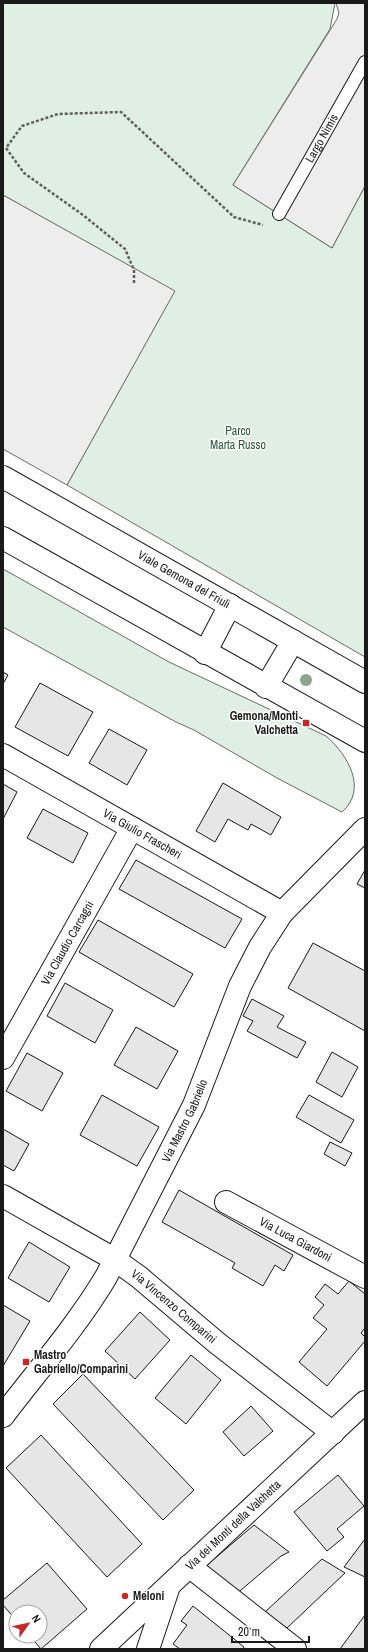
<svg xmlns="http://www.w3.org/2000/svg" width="368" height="1652" font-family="'Archivo Narrow',sans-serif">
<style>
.park{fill:#e0efe3;stroke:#6a6a6a}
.parking{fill:#ededed;stroke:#6a6a6a}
.building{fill:#e6e6e6;stroke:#1a1a1a}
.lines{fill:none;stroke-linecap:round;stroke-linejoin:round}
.lane-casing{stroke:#1a1a1a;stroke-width:14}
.street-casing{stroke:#1a1a1a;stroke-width:24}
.path{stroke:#5f5f5f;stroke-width:2.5;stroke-dasharray:3 2;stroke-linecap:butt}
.lane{stroke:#fff;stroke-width:12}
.street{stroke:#fff;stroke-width:22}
.tree{fill:#8aa48f}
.poi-dot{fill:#c62828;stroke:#fff;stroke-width:1.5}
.labels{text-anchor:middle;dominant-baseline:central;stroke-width:3;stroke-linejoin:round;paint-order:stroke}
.street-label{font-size:12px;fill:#1a1a1a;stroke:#fff}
.park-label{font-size:12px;fill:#2b5a34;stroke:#fff}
.poi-label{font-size:12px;font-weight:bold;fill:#1a1a1a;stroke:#fff;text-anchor:start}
</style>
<rect width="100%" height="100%" fill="#fff"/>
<g class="park">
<polygon points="3,3 335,3 330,29 233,185 332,248 365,186 365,657 67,485 174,292 3,195"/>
<path d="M3 569 169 662 326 736C348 755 368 789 342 812L277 778 194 730 176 722 3 627Z"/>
</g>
<g class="parking">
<polygon points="336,3 365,3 365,186 332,248 233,185 337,19 339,13"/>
<polygon points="3,195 175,291 67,485 3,449"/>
</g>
<g class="building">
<polygon points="3,672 8,675 3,684"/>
<polygon points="40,683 93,712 68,756 15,727"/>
<polygon points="109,729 147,750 127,785 89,763"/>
<polygon points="223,783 281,817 271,835 251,824 248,830 228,819 215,842 196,831"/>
<polygon points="3,784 17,792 3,819"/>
<polygon points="43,809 88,833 73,863 27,838"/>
<polygon points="136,860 242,919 225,948 119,889"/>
<polygon points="365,870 365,888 357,884"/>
<polygon points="98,920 193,974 174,1007 79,952"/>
<polygon points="313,943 365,971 365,1031 288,988"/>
<polygon points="65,983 113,1010 95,1043 47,1016"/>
<polygon points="252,999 284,1016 277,1027 306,1042 297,1058 247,1031 253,1021 243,1016"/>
<polygon points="136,1027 178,1051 157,1089 114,1065"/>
<polygon points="332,1052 358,1067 342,1097 316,1082"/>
<polygon points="27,1053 63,1073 42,1111 6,1091"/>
<polygon points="102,1095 159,1127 137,1166 80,1135"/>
<polygon points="309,1095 354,1120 341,1143 296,1117"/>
<polygon points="3,1129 29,1144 14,1171 3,1165"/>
<polygon points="330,1142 352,1153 345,1166 324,1154"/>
<polygon points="179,1190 293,1255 284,1271 275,1265 263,1286 232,1268 235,1263 162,1222"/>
<polygon points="29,1242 70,1267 49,1302 8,1278"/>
<polygon points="349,1281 365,1294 365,1328 361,1333 365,1337 365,1341 327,1386 299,1362 327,1329 313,1318 324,1305 315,1297 325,1284 338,1294"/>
<polygon points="3,1305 30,1321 3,1366"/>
<polygon points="140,1312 170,1340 135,1379 105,1351"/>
<polygon points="191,1355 221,1380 186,1424 155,1398"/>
<polygon points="83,1374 194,1490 163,1520 53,1404"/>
<polygon points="251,1406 273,1431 244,1456 223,1432"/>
<polygon points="41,1435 142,1544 107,1577 6,1468"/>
<polygon points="338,1475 364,1506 337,1529 344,1537 327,1551 294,1512"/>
<polygon points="254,1525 289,1552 281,1556 234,1596 207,1565"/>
<polygon points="365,1539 365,1577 344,1567"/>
<polygon points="322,1559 345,1573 287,1628 264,1613"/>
<polygon points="47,1563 87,1609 41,1649 30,1636 40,1636 40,1612 16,1612 16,1620 3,1605 3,1600"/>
<polygon points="193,1606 244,1647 243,1649 180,1649 173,1644 187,1625 181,1621"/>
<polygon points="365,1615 365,1649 340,1649"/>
</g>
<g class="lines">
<g class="lane-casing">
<g id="lane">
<path id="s1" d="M279 214 365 62"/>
</g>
</g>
<g class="street-casing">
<g id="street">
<path id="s2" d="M3 477 365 682"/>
<polyline points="3,538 365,741"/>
<polyline points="205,653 230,605"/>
<polyline points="266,687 293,641"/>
<path id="s3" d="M3 755 282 913"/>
<path id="s4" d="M3 1058 132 828"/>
<path id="s5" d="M3 1196 114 1259 139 1277 217 1343 333 1433"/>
<path id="s6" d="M226 1202 365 1277"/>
<path id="s7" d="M3 1416C38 1370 76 1327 106 1277L194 1105 240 986 260 947 282 913 365 829"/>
<polyline points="189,1566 295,1649"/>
<path id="s8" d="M101 1649 365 1402"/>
<polyline points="148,1649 169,1586"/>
</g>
</g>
<polyline class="path" points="134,283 134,270 125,249 83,215 24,173 6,148 22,126 58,114 121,112 234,217 263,225"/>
<use href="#lane" class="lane"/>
<use href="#street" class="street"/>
</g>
<circle class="tree" cx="306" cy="680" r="6"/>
<g class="poi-dot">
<rect x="302" y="719" width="8" height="8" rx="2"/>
<rect x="22" y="1358" width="8" height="8" rx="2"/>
<circle cx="125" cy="1596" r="4"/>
</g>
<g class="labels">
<g class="street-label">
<text stroke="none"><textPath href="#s1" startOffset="87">Largo Nimis</textPath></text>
<text stroke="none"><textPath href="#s2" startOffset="208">Viale Gemona del Friuli</textPath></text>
<text stroke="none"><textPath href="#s3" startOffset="160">Via Giulio Frascheri</textPath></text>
<text stroke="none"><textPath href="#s4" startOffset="132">Via Claudio Carcagni</textPath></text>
<text stroke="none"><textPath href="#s7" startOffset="348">Via Mastro Gabriello</textPath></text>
<text stroke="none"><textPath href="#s6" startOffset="79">Via Luca Giardoni</textPath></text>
<text stroke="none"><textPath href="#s5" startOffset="204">Via Vincenzo Comparini</textPath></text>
<text stroke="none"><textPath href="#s8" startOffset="181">Via dei Monti della Valchetta</textPath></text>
</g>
<g class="park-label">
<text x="238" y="431">Parco<tspan x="238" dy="14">Marta Russo</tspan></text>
</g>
<g class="poi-label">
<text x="298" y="716" text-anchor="end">Gemona/Monti<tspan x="298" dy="14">Valchetta</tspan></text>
<text x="34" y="1355">Mastro<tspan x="34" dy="14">Gabriello/Comparini</tspan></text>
<text x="133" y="1596">Meloni</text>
</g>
</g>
<rect width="368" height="1652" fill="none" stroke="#1a1a1a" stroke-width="8"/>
<g transform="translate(28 1624) rotate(57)"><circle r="19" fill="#ffffff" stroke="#a3a3a3"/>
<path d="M0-3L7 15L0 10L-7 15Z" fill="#c62828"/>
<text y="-6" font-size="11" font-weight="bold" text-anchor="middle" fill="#1a1a1a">N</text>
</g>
<path d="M232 1636v6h77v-6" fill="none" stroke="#1a1a1a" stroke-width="2"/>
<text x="238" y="1636" font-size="12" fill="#1a1a1a" stroke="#ffffff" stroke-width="3" paint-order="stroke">20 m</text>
</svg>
